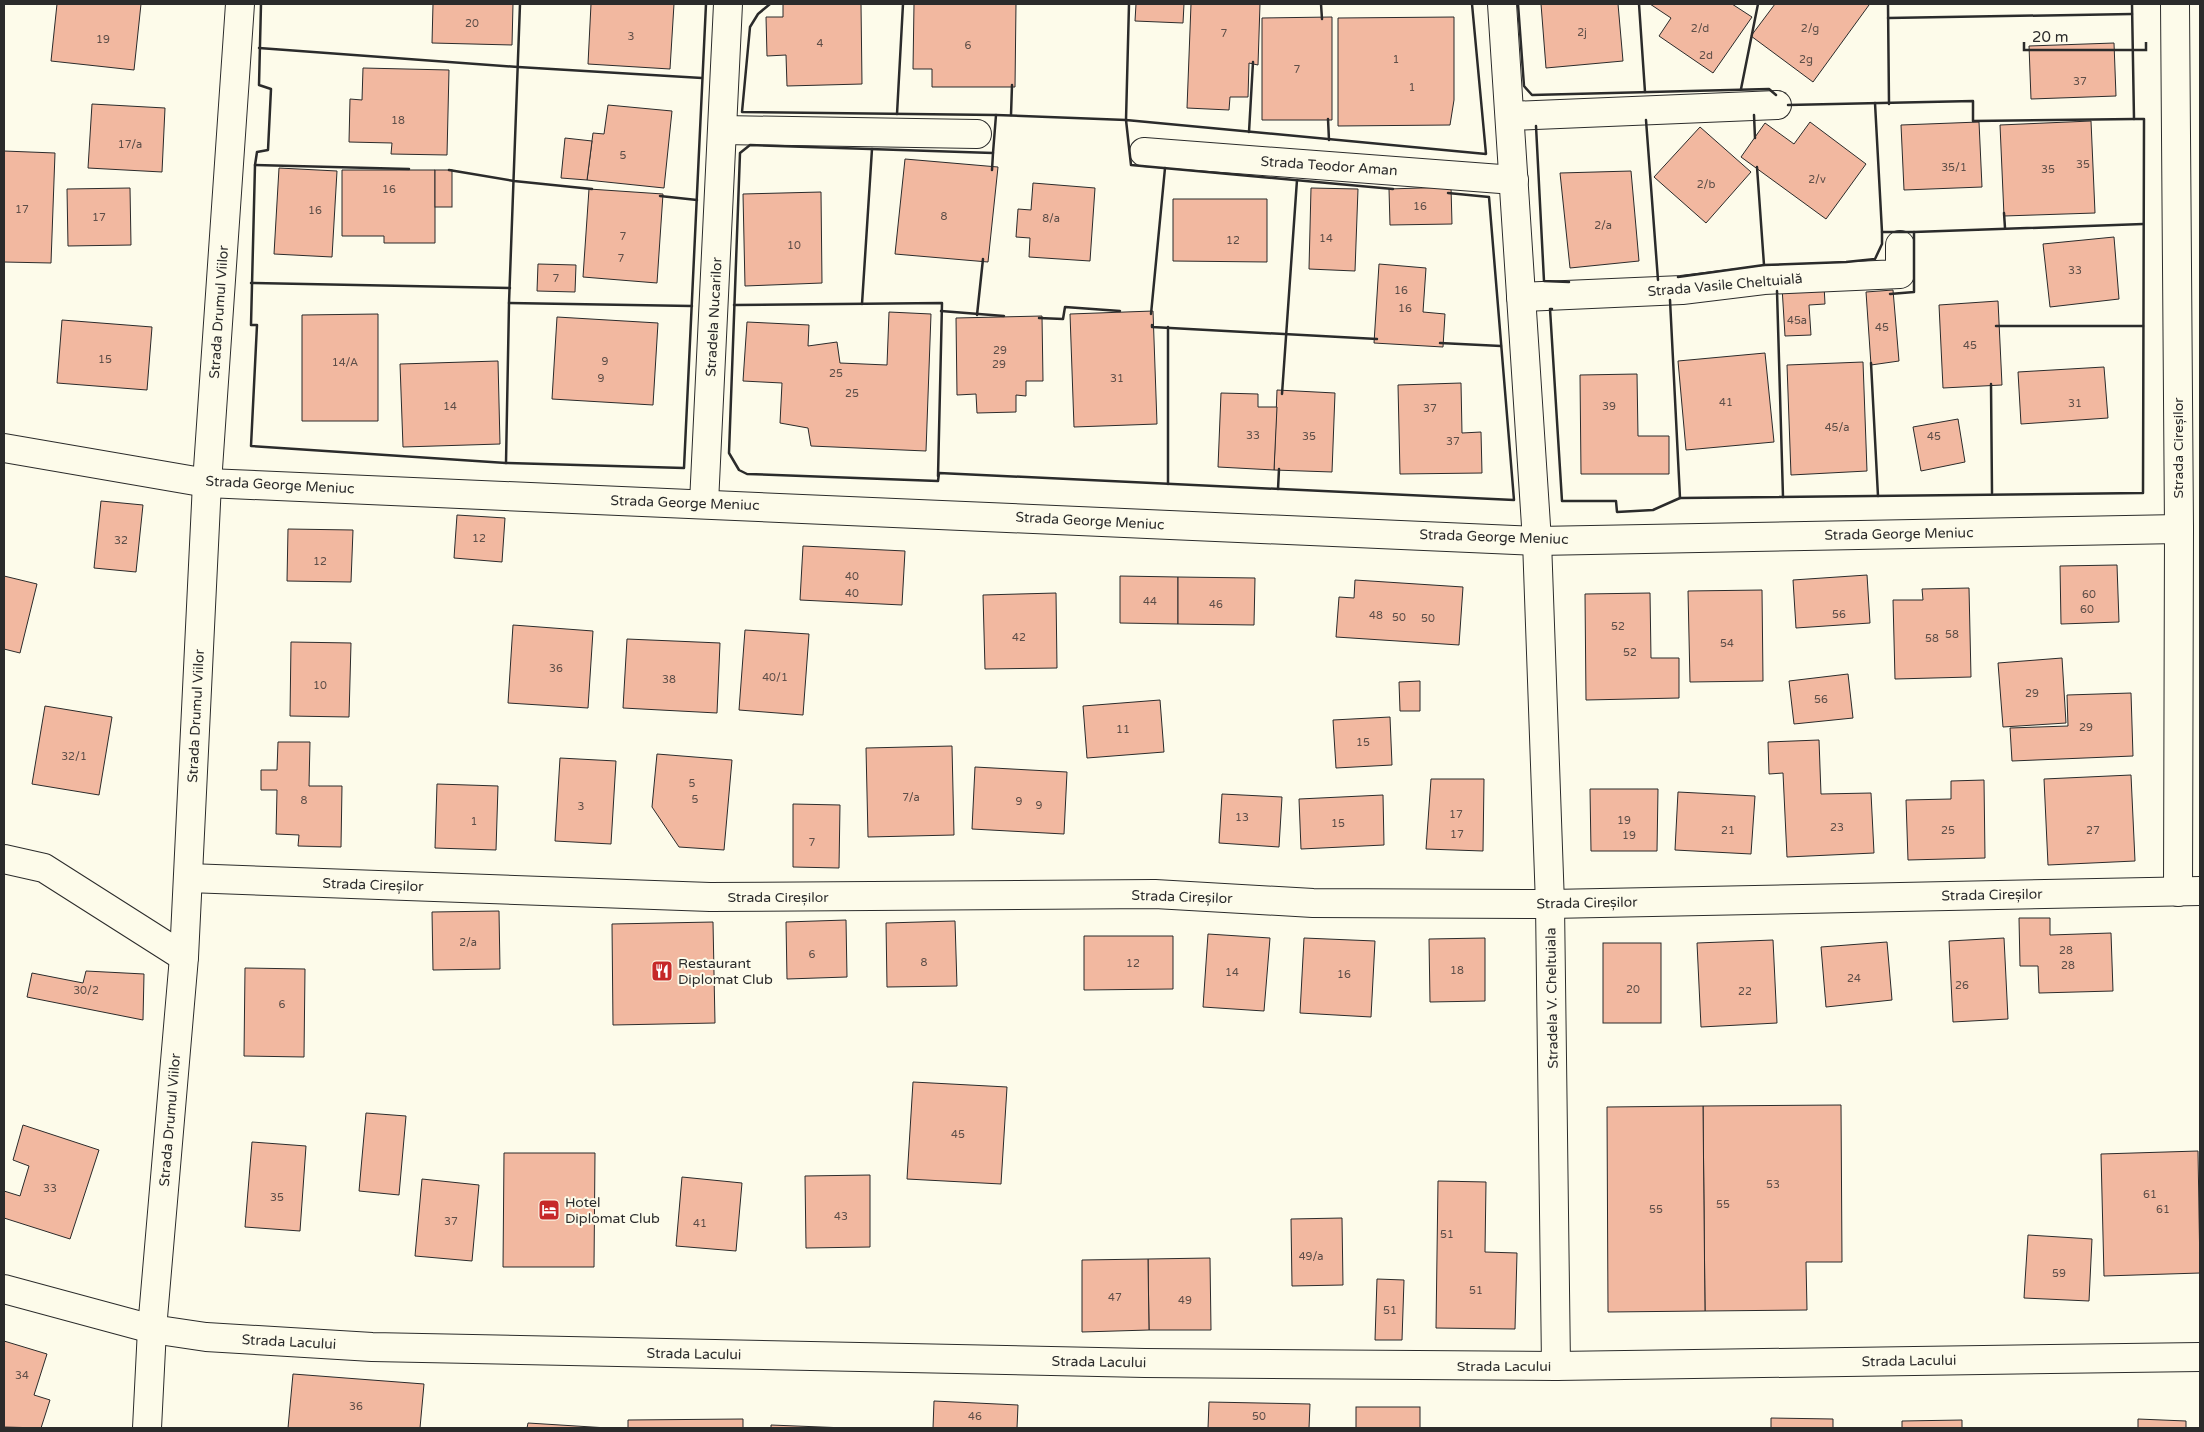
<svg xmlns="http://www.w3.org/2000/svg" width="2204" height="1432" font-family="'Varela Round',sans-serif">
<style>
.building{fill:#f2b8a0;stroke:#2b2b2b}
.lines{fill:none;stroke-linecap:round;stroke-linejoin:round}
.street-casing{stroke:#2b2b2b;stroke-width:30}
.street{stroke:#fdfbea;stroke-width:28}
.wall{stroke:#2b2b2b;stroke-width:2.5}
.labels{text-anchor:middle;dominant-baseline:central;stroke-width:4;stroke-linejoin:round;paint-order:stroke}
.number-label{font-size:11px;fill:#5d4e48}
.street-label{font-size:14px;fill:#2b2b2b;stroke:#fdfbea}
.poi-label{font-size:14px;fill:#2b2b2b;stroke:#fdfbea;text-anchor:start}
</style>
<rect width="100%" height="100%" fill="#fdfbea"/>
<g class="building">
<polygon points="57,4 141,4 134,70 51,61"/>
<polygon points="433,4 513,4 512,45 432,43"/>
<polygon points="591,4 674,4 670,69 588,64"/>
<polygon points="783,4 861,4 862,84 787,86 786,55 767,56 766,17 783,17"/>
<polygon points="914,4 1016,4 1015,87 932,87 932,69 913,69"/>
<polygon points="1136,4 1184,4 1183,23 1135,21"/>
<polygon points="1191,4 1260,4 1258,65 1249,63 1248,97 1230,97 1229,110 1187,108"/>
<polygon points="1541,4 1618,4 1623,61 1546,68"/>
<polygon points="1650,4 1732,4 1752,17 1713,73 1659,36 1671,18"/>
<polygon points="1775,4 1868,4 1869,5 1813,82 1751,36"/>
<polygon points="1332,17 1332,120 1262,120 1262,18"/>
<polygon points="1454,17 1454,100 1450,125 1338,126 1338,18"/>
<polygon points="2114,43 2116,96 2031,99 2029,46"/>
<polygon points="363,68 449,70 447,155 391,154 392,143 349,142 350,99 362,100"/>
<polygon points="92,104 165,108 162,172 88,168"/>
<polygon points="608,105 672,111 664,188 587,180 593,133 604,134"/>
<polygon points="2091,121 2095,213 2004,216 2000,125"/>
<polygon points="1810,122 1866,164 1826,219 1741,157 1765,123 1794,144"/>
<polygon points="1979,122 1982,187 1904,190 1901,125"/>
<polygon points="1700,127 1751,172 1706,223 1654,177"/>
<polygon points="565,138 592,141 587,180 561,178"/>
<polygon points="4,151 55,153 51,263 4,262"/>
<polygon points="905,159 998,167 988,262 895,254"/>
<polygon points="279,168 337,171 332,257 274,254"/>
<polygon points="342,170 435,170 435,243 384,243 384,236 342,236"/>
<rect x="435" y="170" width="17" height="37"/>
<polygon points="1631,171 1639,261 1570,268 1560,173"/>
<polygon points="1033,183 1095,188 1090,261 1029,257 1030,238 1016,237 1018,209 1031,210"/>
<polygon points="1451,187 1452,224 1390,225 1389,189"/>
<polygon points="130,188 131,245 68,246 67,189"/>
<polygon points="1311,188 1358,189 1355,271 1309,269"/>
<polygon points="589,189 663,194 657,283 583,277"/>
<polygon points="821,192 822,283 745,286 743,194"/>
<polygon points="1173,199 1267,199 1267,262 1173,261"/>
<polygon points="2114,237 2119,299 2050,307 2043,244"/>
<polygon points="538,264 576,265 575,292 537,291"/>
<polygon points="1379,264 1426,268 1423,312 1445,314 1443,347 1374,343"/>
<polygon points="1824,285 1825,304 1809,305 1811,335 1785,336 1782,287"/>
<polygon points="1893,290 1899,361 1871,365 1866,292"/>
<polygon points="1998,301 2002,385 1943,388 1939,305"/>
<polygon points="1153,311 1157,424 1074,427 1070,314"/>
<polygon points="889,312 931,314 926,451 811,446 808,428 780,423 782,383 743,381 747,322 809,325 808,346 837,342 840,363 887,365"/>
<polygon points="378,314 378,421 302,421 302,315"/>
<polygon points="1042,316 1043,381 1026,381 1026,396 1016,395 1016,412 977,413 976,394 957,395 956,318"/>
<polygon points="557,317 658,323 653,405 552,399"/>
<polygon points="62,320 152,327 147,390 57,383"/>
<polygon points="1765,353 1774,442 1686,450 1678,361"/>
<polygon points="498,361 500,444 403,447 400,364"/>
<polygon points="1863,362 1867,471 1791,475 1787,365"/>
<polygon points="2104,367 2108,418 2021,424 2018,372"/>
<polygon points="1637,374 1638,436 1669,436 1669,474 1581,474 1580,375"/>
<polygon points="1461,383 1462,433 1481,432 1482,473 1400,474 1398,385"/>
<polygon points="1277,390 1335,393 1332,472 1274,470"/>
<polygon points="1221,393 1258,394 1258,407 1277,407 1274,470 1218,467"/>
<polygon points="1958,419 1965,462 1921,471 1913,427"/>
<polygon points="101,501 143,505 136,572 94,568"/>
<polygon points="457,515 505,518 502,562 454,558"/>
<polygon points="288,529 353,530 351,582 287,581"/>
<polygon points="803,546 905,551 902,605 800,600"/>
<polygon points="2117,565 2119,622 2061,624 2060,566"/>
<polygon points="1867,575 1870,623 1796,628 1793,580"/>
<polygon points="4,576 37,584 20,653 4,649"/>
<polygon points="1120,576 1178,577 1178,624 1120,623"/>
<polygon points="1178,577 1255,578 1254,625 1178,624"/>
<polygon points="1355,580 1463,587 1459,645 1336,637 1339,597 1354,598"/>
<polygon points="1969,588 1971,677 1895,679 1893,600 1923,600 1922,589"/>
<polygon points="1762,590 1763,681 1690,682 1688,591"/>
<polygon points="1056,593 1057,668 985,669 983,595"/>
<polygon points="1650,593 1651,658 1679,658 1679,698 1586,700 1585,594"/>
<polygon points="513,625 593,631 588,708 508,703"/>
<polygon points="745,630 809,634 803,715 739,710"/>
<polygon points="627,639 720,643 717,713 623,708"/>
<polygon points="291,642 351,643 349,717 290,716"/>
<polygon points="2062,658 2066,723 2003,727 1998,663"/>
<polygon points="1848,674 1853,718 1794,724 1789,681"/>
<polygon points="1420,681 1420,711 1400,711 1399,682"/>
<polygon points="2131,693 2133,756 2012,761 2010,728 2068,726 2067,695"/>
<polygon points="1160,700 1164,752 1087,758 1083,706"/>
<polygon points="45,706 112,717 99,795 32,784"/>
<polygon points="1390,717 1392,765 1336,768 1333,720"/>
<polygon points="1819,740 1821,794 1871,793 1874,853 1787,857 1783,773 1769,774 1768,742"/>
<polygon points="278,742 310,742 309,786 342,786 341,847 298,846 299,835 276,834 277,790 261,790 261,770 277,770"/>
<polygon points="952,746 954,835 868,837 866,748"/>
<polygon points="657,754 732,760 724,850 679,847 652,807"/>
<polygon points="560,758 616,761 611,844 555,841"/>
<polygon points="975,767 1067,772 1064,834 972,829"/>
<polygon points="2131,775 2135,861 2048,865 2044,779"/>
<polygon points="1431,779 1484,779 1483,851 1426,849"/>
<polygon points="1984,780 1985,858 1908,860 1906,800 1951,799 1951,781"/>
<polygon points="437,784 498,786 496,850 435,848"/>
<polygon points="1590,789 1658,789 1657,851 1591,851"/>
<polygon points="1678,792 1755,796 1751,854 1675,850"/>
<polygon points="1222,794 1282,797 1279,847 1219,843"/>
<polygon points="1383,795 1384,845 1301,849 1299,799"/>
<polygon points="793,804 840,805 839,868 793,867"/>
<polygon points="499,911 500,969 433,970 432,912"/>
<polygon points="2019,918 2050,918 2050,935 2111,933 2113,991 2039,993 2038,966 2020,966"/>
<polygon points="846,920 847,977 787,979 786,922"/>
<polygon points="955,921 957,986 887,987 886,923"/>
<polygon points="713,922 715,1023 613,1025 612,924"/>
<polygon points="1208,934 1270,938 1264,1011 1203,1007"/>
<polygon points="1084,936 1173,936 1173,989 1084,990"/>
<polygon points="1304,938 1375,941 1371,1017 1300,1013"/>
<polygon points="1485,938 1485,1001 1430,1002 1429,939"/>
<polygon points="2004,938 2008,1019 1953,1022 1949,941"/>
<polygon points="1773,940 1777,1023 1701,1027 1697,943"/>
<polygon points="1887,942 1892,1000 1826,1007 1821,947"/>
<rect x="1603" y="943" width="58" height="80"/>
<polygon points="245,968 305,969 304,1057 244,1056"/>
<polygon points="86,971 144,974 143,1020 27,997 32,973 83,983"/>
<polygon points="913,1082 1007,1087 1001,1184 907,1179"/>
<polygon points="1841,1105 1842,1262 1806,1262 1807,1310 1705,1311 1703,1106"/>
<polygon points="1703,1106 1705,1311 1608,1312 1607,1107"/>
<polygon points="366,1113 406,1116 399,1195 359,1191"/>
<polygon points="23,1125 99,1150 70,1239 4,1218 4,1191 20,1196 29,1166 13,1160"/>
<polygon points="252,1142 306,1146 300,1231 245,1227"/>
<polygon points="2198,1151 2200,1273 2104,1276 2101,1154"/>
<polygon points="504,1153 595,1153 594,1267 503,1267"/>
<polygon points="870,1175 870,1247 806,1248 805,1176"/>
<polygon points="682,1177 742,1183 736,1251 676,1246"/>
<polygon points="422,1179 479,1185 472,1261 415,1256"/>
<polygon points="1438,1181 1486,1182 1485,1252 1517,1253 1515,1329 1436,1328"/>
<polygon points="1342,1218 1343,1285 1292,1286 1291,1219"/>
<polygon points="2028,1235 2092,1239 2089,1301 2024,1298"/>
<polygon points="1210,1258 1211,1330 1149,1330 1148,1259"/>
<polygon points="1148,1259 1149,1330 1082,1332 1082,1260"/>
<polygon points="1377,1279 1404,1280 1402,1340 1375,1340"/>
<polygon points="4,1341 47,1354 34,1395 50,1400 41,1428 4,1427"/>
<polygon points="293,1374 424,1384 420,1428 288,1428"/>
<polygon points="934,1401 1018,1405 1017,1428 933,1428"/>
<polygon points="1209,1402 1310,1404 1309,1428 1208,1428"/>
<rect x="1356" y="1407" width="64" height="21"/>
<polygon points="1771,1418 1833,1419 1833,1428 1771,1428"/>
<polygon points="743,1419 743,1428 628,1428 628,1420"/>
<polygon points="2138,1419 2186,1421 2186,1428 2138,1428"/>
<polygon points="1962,1420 1962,1428 1902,1428 1902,1421"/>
<polygon points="528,1423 608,1428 527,1428"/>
<polygon points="771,1425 846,1428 771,1428"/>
</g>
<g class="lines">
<g class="street-casing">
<g id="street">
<polyline points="1502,4 1537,541 1550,904 1556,1366"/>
<polyline points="2175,4 2179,529 2178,892"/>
<polyline points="1510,116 1777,105"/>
<polyline points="723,130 977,134"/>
<polyline points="1144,152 1514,180"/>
<polyline points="1521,297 1682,290 1764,280 1900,274 1900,245"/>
<polyline points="4,448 207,483 1537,541 2179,529"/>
<polyline points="704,503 728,4"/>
<polyline points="4,859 44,868 184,957"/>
<polyline points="188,878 710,897 1155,894 1313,903 1550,904 2200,891"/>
<polyline points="4,1289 152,1329 206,1337 372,1347 1145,1363 1556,1366 2200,1357"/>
<polyline points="147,1428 152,1329 184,957 207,483 240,4"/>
</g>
</g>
<use href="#street" class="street"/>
<g class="wall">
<polyline points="261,4 259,85 271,89 268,150 257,152 255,165 251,325 257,325 251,446 506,463 684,468 706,4"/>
<polyline points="770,4 758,14 750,27 742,112 996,115 993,153 750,145 740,153 729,453 739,470 747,474 938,481 939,473 1514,500 1489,197 1448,193"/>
<polyline points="1321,4 1322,19"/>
<polyline points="1518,4 1524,86 1532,95 1769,89 1776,95"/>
<polyline points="1639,4 1645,92"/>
<polyline points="1888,4 1889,104"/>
<polyline points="1888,18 2132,14"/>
<polyline points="259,48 518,67 702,78"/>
<polyline points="1741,89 1758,4"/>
<polyline points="1875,103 1882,232"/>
<polyline points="1788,105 1973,101 1973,121 2134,119"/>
<polyline points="897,114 903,4"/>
<polyline points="996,115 1126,120 1129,4"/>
<polyline points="1011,115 1012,85"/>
<polyline points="1754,115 1755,138"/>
<polyline points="1328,119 1329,140"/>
<polyline points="1646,120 1658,280"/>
<polyline points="1536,126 1544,281 1569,282"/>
<polyline points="1249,132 1253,62"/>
<polyline points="255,165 409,169"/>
<polyline points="1757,167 1764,265"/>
<polyline points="449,170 514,181 592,189"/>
<polyline points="992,170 993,153"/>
<polyline points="1393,189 1131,165 1126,120 1486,154 1472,4"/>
<polyline points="660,196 697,200"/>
<polyline points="2004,213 2005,228"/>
<polyline points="1914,232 2143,224"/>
<polyline points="1678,277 1764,265 1846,262 1875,259 1882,244 1882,232 1914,232 1914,292 1890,294"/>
<polyline points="251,283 510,288"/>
<polyline points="1777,291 1783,497"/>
<polyline points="1670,300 1680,498"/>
<polyline points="509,303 692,306"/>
<polyline points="862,304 872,149"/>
<polyline points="734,305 942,303 938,476"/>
<polyline points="1552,309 1550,309 1562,501 1616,501 1617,512 1653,510 1680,498 2143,493 2144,119 2134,119 2132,4"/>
<polyline points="941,311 1004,316"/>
<polyline points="1151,314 1165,168"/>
<polyline points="977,315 983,259"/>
<polyline points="1039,318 1063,319 1065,307 1120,311"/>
<polyline points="1152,325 1152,327 1377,339"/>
<polyline points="1996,326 2143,326"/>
<polyline points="1440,343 1501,346"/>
<polyline points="1871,363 1878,496"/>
<polyline points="1991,384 1992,493"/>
<polyline points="1282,394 1297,180"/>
<polyline points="506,463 509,303 520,4"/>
<polyline points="1168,484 1168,327"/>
<polyline points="1278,489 1279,469"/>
</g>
</g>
<defs>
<g id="restaurant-square" transform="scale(1.125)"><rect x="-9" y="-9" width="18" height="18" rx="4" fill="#c62828" stroke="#fdfbea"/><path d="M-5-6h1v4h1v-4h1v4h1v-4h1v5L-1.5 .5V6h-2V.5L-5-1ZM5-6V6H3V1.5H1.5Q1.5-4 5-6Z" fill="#fff"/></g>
<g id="hotel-square" transform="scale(1.125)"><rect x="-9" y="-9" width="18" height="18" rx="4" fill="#c62828" stroke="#fdfbea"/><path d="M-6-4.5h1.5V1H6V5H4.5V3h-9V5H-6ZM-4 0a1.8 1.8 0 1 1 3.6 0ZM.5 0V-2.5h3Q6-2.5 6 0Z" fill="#fff"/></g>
</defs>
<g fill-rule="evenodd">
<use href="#restaurant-square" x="662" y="971"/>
<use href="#hotel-square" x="549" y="1210"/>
</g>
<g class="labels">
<g class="number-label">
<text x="472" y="23">20</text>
<text x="1700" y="28">2/d</text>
<text x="1810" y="28">2/g</text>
<text x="1582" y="32">2j</text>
<text x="1224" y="33">7</text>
<text x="631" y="36">3</text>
<text x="103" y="39">19</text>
<text x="820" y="43">4</text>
<text x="968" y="45">6</text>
<text x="1706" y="55">2d</text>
<text x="1396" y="59">1</text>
<text x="1806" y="59">2g</text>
<text x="1297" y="69">7</text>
<text x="2080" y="81">37</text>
<text x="1412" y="87">1</text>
<text x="398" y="120">18</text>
<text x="130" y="144">17/a</text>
<text x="623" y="155">5</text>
<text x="2083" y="164">35</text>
<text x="1954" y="167">35/1</text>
<text x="2048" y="169">35</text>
<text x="1817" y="179">2/v</text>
<text x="1706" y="184">2/b</text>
<text x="389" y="189">16</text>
<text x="1420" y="206">16</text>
<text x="22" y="209">17</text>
<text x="315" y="210">16</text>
<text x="944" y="216">8</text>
<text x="99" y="217">17</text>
<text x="1051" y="218">8/a</text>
<text x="1603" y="225">2/a</text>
<text x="623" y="236">7</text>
<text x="1326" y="238">14</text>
<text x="1233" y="240">12</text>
<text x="794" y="245">10</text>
<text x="621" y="258">7</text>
<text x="2075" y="270">33</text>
<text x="556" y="278">7</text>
<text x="1401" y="290">16</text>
<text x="1405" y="308">16</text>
<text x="1797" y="320">45a</text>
<text x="1882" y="327">45</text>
<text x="1970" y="345">45</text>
<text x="1000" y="350">29</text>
<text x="105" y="359">15</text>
<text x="605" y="361">9</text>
<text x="345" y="362">14/A</text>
<text x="999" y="364">29</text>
<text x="836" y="373">25</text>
<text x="601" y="378">9</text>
<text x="1117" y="378">31</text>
<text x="852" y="393">25</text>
<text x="1726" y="402">41</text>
<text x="2075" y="403">31</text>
<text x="450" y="406">14</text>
<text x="1609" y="406">39</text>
<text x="1430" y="408">37</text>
<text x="1837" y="427">45/a</text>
<text x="1253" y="435">33</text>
<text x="1309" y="436">35</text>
<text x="1934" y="436">45</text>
<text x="1453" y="441">37</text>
<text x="479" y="538">12</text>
<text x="121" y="540">32</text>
<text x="320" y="561">12</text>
<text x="852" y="576">40</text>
<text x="852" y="593">40</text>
<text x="2089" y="594">60</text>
<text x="1150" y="601">44</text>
<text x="1216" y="604">46</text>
<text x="2087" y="609">60</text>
<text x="1839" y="614">56</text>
<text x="1376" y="615">48</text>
<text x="1399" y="617">50</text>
<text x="1428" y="618">50</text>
<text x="1618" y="626">52</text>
<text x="1952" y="634">58</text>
<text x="1019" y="637">42</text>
<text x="1932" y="638">58</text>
<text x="1727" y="643">54</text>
<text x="1630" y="652">52</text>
<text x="556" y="668">36</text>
<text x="775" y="677">40/1</text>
<text x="669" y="679">38</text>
<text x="320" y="685">10</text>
<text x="2032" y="693">29</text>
<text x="1821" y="699">56</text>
<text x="2086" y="727">29</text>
<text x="1123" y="729">11</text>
<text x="1363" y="742">15</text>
<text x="74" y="756">32/1</text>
<text x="692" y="783">5</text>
<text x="911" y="797">7/a</text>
<text x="695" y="799">5</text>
<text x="304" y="800">8</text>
<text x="1019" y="801">9</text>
<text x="1039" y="805">9</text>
<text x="581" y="806">3</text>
<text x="1456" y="814">17</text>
<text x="1242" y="817">13</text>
<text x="1624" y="820">19</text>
<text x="474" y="821">1</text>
<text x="1338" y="823">15</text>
<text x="1837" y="827">23</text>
<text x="1728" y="830">21</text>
<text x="1948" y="830">25</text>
<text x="2093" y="830">27</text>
<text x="1457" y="834">17</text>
<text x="1629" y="835">19</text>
<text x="812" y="842">7</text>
<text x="468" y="942">2/a</text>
<text x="2066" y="950">28</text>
<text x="812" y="954">6</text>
<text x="924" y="962">8</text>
<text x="1133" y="963">12</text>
<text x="2068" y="965">28</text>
<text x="1457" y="970">18</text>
<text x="1232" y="972">14</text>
<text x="1344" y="974">16</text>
<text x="1854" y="978">24</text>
<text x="1962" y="985">26</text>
<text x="1633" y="989">20</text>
<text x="86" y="990">30/2</text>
<text x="1745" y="991">22</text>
<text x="282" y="1004">6</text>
<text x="958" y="1134">45</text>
<text x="1773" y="1184">53</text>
<text x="50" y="1188">33</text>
<text x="2150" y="1194">61</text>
<text x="277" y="1197">35</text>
<text x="1723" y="1204">55</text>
<text x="1656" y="1209">55</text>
<text x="2163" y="1209">61</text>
<text x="841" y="1216">43</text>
<text x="451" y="1221">37</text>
<text x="700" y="1223">41</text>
<text x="1447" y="1234">51</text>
<text x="1311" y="1256">49/a</text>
<text x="2059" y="1273">59</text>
<text x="1476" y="1290">51</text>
<text x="1115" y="1297">47</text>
<text x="1185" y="1300">49</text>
<text x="1390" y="1310">51</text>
<text x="22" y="1375">34</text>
<text x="356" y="1406">36</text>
<text x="975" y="1416">46</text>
<text x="1259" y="1416">50</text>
</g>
<g class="street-label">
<text transform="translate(1329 166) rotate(4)">Strada Teodor Aman</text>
<text transform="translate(1725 285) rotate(-5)">Strada Vasile Cheltuială</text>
<text transform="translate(219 312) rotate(-86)">Strada Drumul Viilor</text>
<text transform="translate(714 317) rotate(-87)">Stradela Nucarilor</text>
<text transform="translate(2178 448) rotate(-90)">Strada Cireșilor</text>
<text transform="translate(280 485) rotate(3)">Strada George Meniuc</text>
<text transform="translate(685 503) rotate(2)">Strada George Meniuc</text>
<text transform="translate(1090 521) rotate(3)">Strada George Meniuc</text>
<text transform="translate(1899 534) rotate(-1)">Strada George Meniuc</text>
<text transform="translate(1494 537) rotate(2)">Strada George Meniuc</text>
<text transform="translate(196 716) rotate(-87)">Strada Drumul Viilor</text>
<text transform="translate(373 885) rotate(2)">Strada Cireșilor</text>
<text transform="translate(1992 895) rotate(-1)">Strada Cireșilor</text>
<text x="778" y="897">Strada Cireșilor</text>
<text transform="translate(1182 897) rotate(2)">Strada Cireșilor</text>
<text transform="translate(1587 903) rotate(-1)">Strada Cireșilor</text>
<text transform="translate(1552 998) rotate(-91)">Stradela V. Cheltuiala</text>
<text transform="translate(170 1120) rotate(-85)">Strada Drumul Viilor</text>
<text transform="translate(289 1342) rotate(3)">Strada Lacului</text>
<text transform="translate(694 1354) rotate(1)">Strada Lacului</text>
<text transform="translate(1909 1361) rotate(-1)">Strada Lacului</text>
<text transform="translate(1099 1362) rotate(1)">Strada Lacului</text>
<text x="1504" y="1366">Strada Lacului</text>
</g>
<g class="poi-label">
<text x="678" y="963">Restaurant<tspan x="678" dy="16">Diplomat Club</tspan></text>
<text x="565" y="1202">Hotel<tspan x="565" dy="16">Diplomat Club</tspan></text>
</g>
</g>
<rect width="2204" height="1432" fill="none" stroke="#2b2b2b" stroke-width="10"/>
<path d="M2024 42v8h122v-8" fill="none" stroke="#2b2b2b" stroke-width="2.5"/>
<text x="2032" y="42" font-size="15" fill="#2b2b2b" stroke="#fdfbea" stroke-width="4" paint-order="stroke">20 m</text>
</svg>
